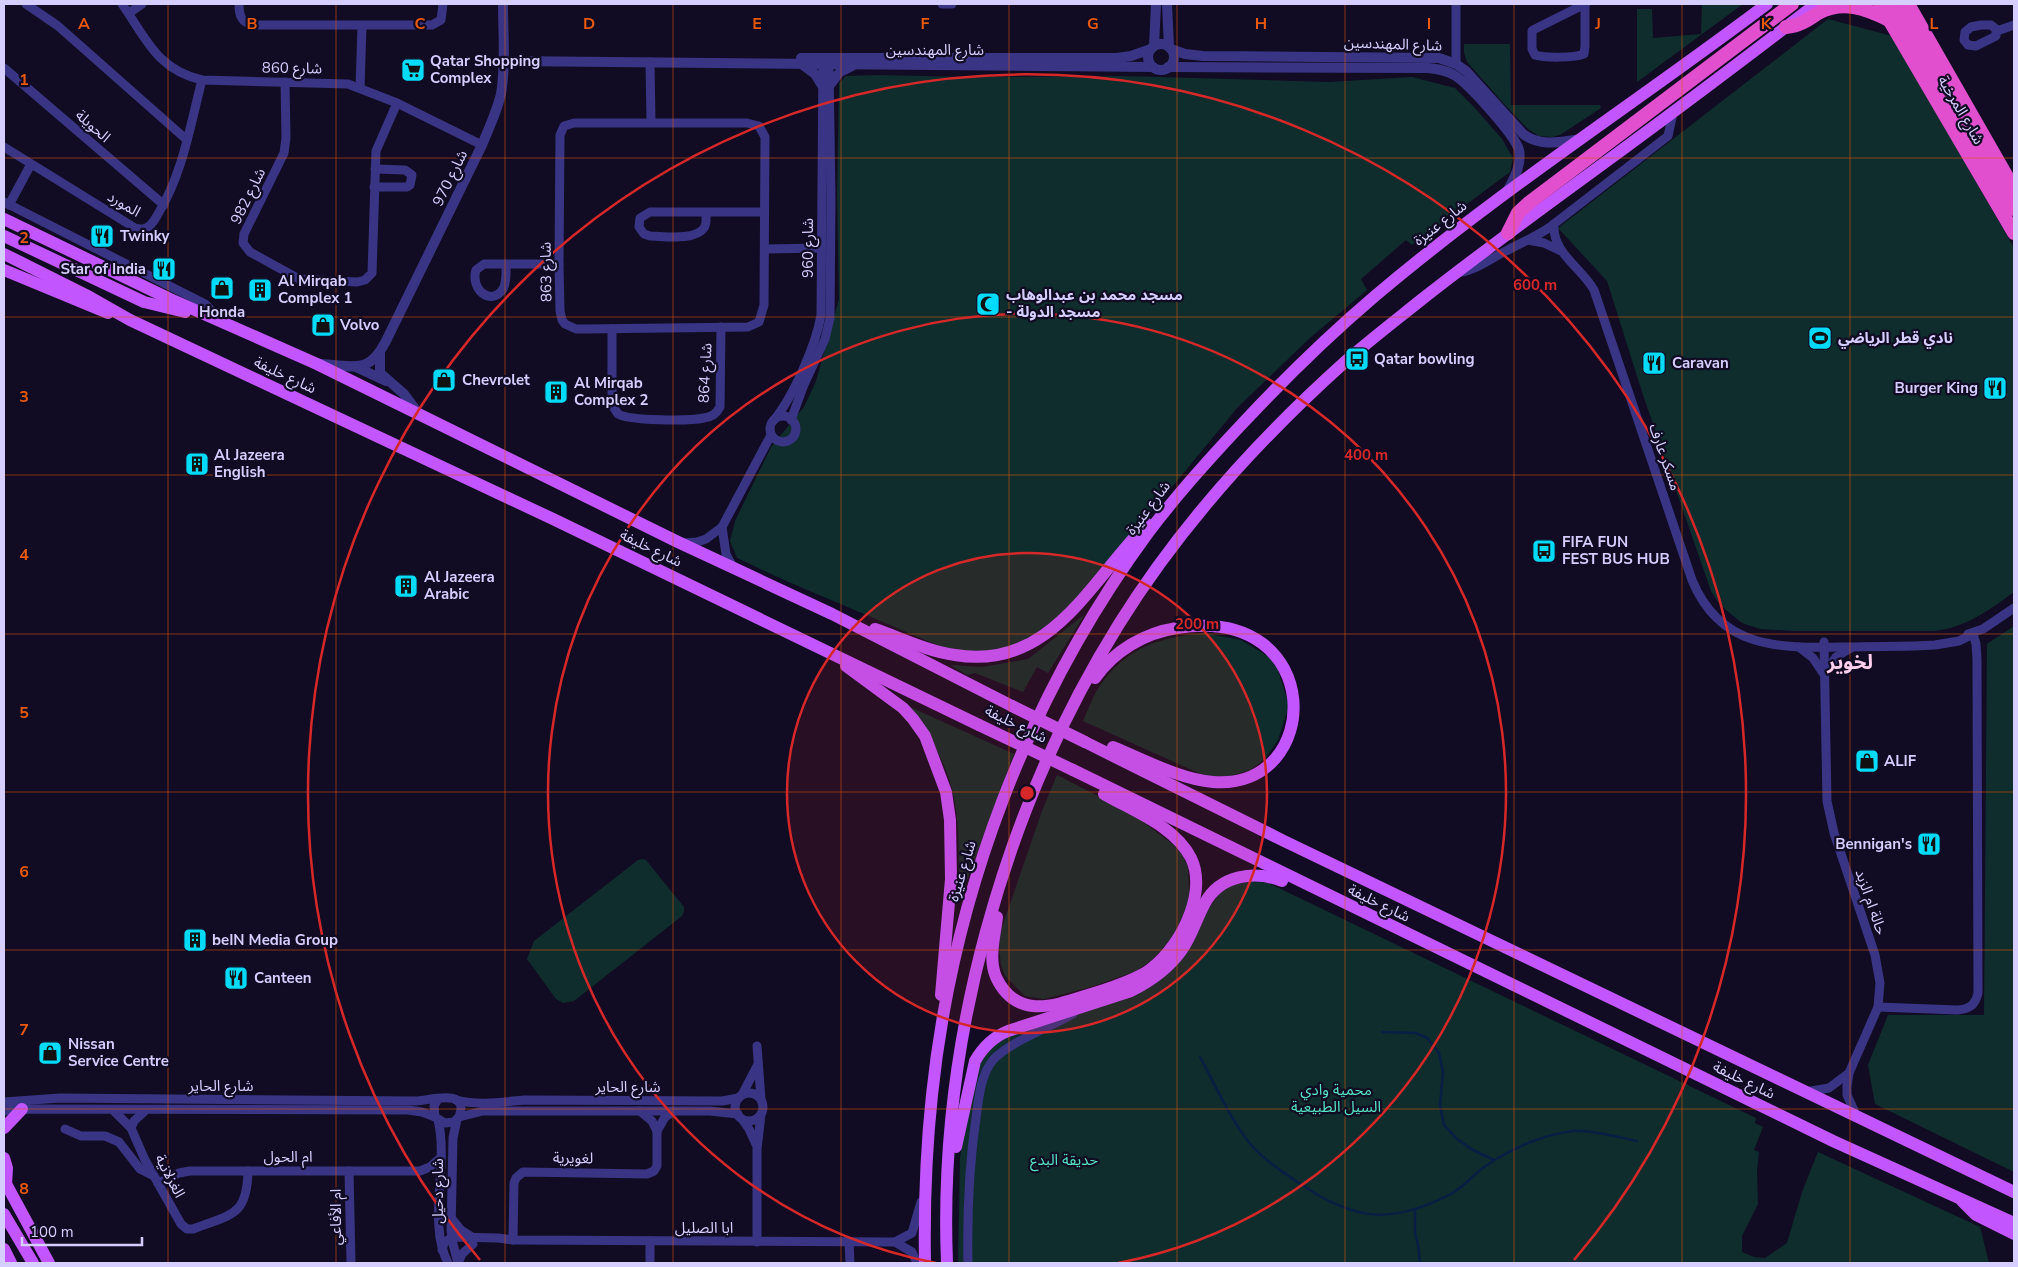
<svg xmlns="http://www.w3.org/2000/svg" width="2018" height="1267" font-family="'Nunito Sans','Noto Sans Arabic',sans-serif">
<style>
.green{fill:#0f2d2c}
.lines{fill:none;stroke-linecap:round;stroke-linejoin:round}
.stream{stroke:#091e45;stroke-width:2.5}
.minor{stroke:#393584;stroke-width:9}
.tertiary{stroke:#393584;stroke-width:10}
.primary{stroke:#c355ff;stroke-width:12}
.trunk{stroke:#e14fce;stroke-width:14}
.primary-bridge{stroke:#c355ff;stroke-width:12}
.grid{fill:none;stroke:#e8590c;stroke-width:1;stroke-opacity:0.55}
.ring{fill:none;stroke:#d62828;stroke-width:2.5}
.labels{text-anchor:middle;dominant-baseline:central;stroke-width:4.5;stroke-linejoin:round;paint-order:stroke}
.street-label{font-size:15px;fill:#d5ceff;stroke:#110c23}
.poi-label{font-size:15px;font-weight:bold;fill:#d5ceff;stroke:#110c23;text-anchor:start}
.park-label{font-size:15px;fill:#54e5c4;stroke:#110c23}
.district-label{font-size:20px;font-weight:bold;fill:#ffd0ed;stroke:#110c23}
.grid-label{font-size:16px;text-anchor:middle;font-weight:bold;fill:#e8590c;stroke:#110c23;stroke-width:4.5;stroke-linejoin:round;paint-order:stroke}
.centre{fill:#d62828;stroke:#110c23;stroke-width:2.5}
.ring-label{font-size:15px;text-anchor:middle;font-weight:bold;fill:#d62828;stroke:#110c23;stroke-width:4.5;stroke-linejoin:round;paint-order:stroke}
</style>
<rect width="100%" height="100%" fill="#110c23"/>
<g class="green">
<polygon points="1702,4 1743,4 1637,82 1637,9 1652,9 1653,38 1701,34"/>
<path d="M1828 19 1892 36 2014 248V592C1989 610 1967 627 1935 631H1793L1760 629 1742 623 1726 610 1718 602 1711 591 1643 395 1607 281 1558 228Z"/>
<polygon points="1464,44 1510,44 1511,105 1600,105 1601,108 1560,135 1552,137 1539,136 1528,129 1505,105 1467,62 1464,53"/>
<polygon points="879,75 969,77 1123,76 1329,82 1412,77 1455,88 1475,108 1502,139 1513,158 1510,172 1412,245 1406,240 1361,279 1367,290 1311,337 1238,407 1078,601 1039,634 997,651 951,651 784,580 737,558 730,541 735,521 771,447 804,407 816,381 839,299 837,194 839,83 846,76"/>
<polygon points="1085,614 1048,673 1037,667 1023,692 975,673 967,675 950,665 982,667 1028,659"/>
<polygon points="2014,626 2014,1172 1875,1104 1868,1065 1888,1015 1984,1015 1987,644"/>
<path d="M1204 633 1241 640 1269 657 1278 670 1289 706 1278 740 1265 759 1250 770 1230 776H1205L1083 721C1089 708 1094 692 1104 680 1130 646 1163 637 1204 633Z"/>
<path d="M908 706 1014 754 959 902C958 861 962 815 948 776 939 750 924 728 908 706Z"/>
<polygon points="1057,775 1133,814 1180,850 1188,868 1189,897 1186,911 1172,938 1151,961 1136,971 1091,987 1044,999 1025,996 1005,976 1001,965 999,948 1001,930 1042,811"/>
<polygon points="643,859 646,860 684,907 684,912 682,916 574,1001 563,1003 556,999 527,959 534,941 638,860"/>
<polygon points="1262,880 1756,1118 1755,1123 1763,1127 1754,1150 1759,1152 1757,1171 1758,1204 1742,1236 1742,1252 1754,1257 1765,1258 1787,1243 1802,1192 1818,1152 1980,1227 1989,1263 958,1263 960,1158 974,1070 995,1040 1102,1003 1201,921 1224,885"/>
</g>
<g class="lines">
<g class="stream">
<polyline points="1382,1032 1416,1033 1427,1038 1439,1053 1443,1072 1440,1105 1444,1125 1457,1139 1473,1150 1494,1160"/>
<path d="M1200 1057C1217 1088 1231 1122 1254 1148 1267 1162 1284 1173 1299 1183 1354 1221 1391 1225 1451 1194 1463 1187 1472 1176 1483 1168 1508 1150 1543 1134 1574 1131 1589 1129 1621 1138 1637 1141"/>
<polyline points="1415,1209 1415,1233 1418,1245 1420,1263"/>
</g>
<g class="minor">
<polyline points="26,4 58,26 187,140"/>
<path d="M122 4C146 38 157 70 202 80L348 84 397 103 482 145"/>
<path d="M239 4C239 15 241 22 252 25H432L441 20 443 4"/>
<polyline points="942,4 952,4"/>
<polyline points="1456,4 1456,64"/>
<path d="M1585 4V46L1584 54C1575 58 1544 58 1535 55L1532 49V31L1533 30 1585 4H1586"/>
<polyline points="129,13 142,4"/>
<polygon points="1981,25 1991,25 1996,29 1996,36 1976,46 1968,45 1964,40 1965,32 1971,27"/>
<polyline points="1997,31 2014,25"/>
<polyline points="650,62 651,122"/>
<polyline points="4,68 164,205"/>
<polyline points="285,82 286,138 284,153 244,234 243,243 250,252 299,279 357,282 365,280 372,273 376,151 397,103"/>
<polyline points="360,88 362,26"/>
<polygon points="574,123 747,123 759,126 765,137 764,305 759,322 748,327 584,329 576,329 565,324 562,320 560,311 559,264 560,135 564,126"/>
<path d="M4 147 135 228C139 229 142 230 146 228 152 226 155 219 158 214 183 173 190 126 202 80"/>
<polyline points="374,187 407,187 410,185 412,175 405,170 375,169"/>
<polyline points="4,202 205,304 210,309 214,319"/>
<polyline points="9,205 31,164"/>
<path d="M706 212C706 218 707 224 704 228 695 241 663 236 650 236L644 234 639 227 640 218 650 212H764"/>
<path d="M1554 224C1552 253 1581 267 1594 290L1692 580C1721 651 1782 648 1847 647 1877 646 1906 647 1935 645L1959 641 1973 634"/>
<polyline points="1528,240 1544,243 1561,251"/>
<polyline points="765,249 822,248"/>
<path d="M484 264H506C506 272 507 282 503 289 491 307 470 289 476 270Z"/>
<polyline points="506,264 559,264"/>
<path d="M1458 273C1477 270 1491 258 1508 250 1522 242 1536 237 1550 227L1668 136 1673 113"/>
<path d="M612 329V405L618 414C629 421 690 421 704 418 712 417 716 414 720 407L721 327"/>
<circle cx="783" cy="429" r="13"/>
<path d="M774 420C793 397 816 345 821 315L823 59"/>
<polyline points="791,420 803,387 825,339 830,318 831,199 829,65"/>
<polyline points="722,527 726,554 734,569"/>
<polyline points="683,543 697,542 706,539 722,527 771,435"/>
<polyline points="1968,634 1983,629 2014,608"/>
<polyline points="1824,642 1827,801 1834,833 1875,955 1880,983 1878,1007 1849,1073 1847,1086 1847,1095 1857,1117"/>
<polyline points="1799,647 1813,658 1823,673"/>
<polyline points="1825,673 1836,657 1851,648"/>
<path d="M1878 1007 1957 1010C1969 1009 1975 1006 1978 993L1977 660 1976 644 1973 634"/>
<polyline points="757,1046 761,1099"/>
<polyline points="1805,1092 1829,1088 1849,1073"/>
<circle cx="749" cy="1107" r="14"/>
<polyline points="742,1095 757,1066"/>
<path d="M456 1100C479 1106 502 1102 524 1100L722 1101 739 1098"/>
<path d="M4 1102 60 1098 417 1101C432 1100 470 1088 459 1117L454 1122 445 1123 435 1117 434 1106 438 1099"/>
<path d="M113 1110 131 1128 145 1160 181 1224 187 1229H193C231 1214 247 1217 248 1171"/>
<polyline points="4,1111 22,1109 408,1110 422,1112 435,1117"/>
<polyline points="459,1117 483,1111 710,1111 738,1114"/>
<polyline points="457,1119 453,1138 451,1230 453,1244 458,1263"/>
<polyline points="742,1119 749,1129 756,1144"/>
<path d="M438 1120C449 1164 427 1223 448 1263"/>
<polyline points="131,1128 134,1121 146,1110"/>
<polyline points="65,1129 81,1136 105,1136 119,1142 140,1169 154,1176"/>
<polyline points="657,1131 665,1117 674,1111"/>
<polyline points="349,1171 351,1263"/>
<polyline points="158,1183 179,1173 190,1171 420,1171 430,1167 441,1157"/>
<polyline points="452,1219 461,1230 472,1237"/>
<polyline points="513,1240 514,1183 516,1178 523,1172 647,1174 654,1171 657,1166 657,1131 652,1121 640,1111"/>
<polyline points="757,1242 757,1149 761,1114"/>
<polyline points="849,1242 850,1263"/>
<polyline points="895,1242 912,1233 921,1202"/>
<polyline points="442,1250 444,1243 452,1237 498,1238 513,1240 895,1242 912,1252 917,1263"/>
<polyline points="458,1263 462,1254 473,1244"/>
<polyline points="650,1263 650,1241"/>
<path d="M968 1263C967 1214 969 1166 976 1118 979 1098 980 1076 993 1060 1009 1042 1051 1027 1073 1014"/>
</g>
<g class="tertiary">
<polyline points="1167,4 1169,47"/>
<circle cx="1161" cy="57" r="13"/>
<polyline points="1154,46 1156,4"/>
<path d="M1171 49 1185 54 1203 56 1439 58 1456 64 1466 71 1523 134C1541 147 1559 142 1581 139"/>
<polyline points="801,58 1117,58 1131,56 1151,49"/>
<polyline points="503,61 1153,67"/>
<polyline points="803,65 815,74 823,87"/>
<path d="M1168 67 1428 68C1437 69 1446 70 1454 75 1468 83 1515 135 1519 150 1522 165 1514 178 1508 190"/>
<polyline points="829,86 840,72 852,66"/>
<polyline points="380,354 380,373 404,394 419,414"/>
<path d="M320 364C354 365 368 376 386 341L482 145C489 128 497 111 501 94 506 65 503 33 503 4"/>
<polyline points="356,367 386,381"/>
</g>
<g class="primary">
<polyline points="4,219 170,299 317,364 678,542 832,614 1012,706"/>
<polyline points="4,236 144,302 185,312"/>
<polyline points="4,254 86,295 130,320 553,519 979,725"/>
<polyline points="4,270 108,313"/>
<path d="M875 629C901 638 927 651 955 655 1051 671 1090 581 1147 524"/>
<polyline points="846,666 903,708 913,719 925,736 946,792 950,820 951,879 941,995"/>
<path d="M1095 678C1114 651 1144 633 1177 628 1328 604 1324 791 1213 782 1179 779 1145 760 1113 747"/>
<polyline points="1085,742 1284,841 2014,1192"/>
<polyline points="1073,770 1833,1141 2014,1223"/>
<path d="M997 917C995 936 988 958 996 977 1016 1020 1054 1006 1088 995 1108 989 1127 983 1145 973 1177 953 1209 895 1191 858 1175 826 1133 811 1104 794"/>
<polyline points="4,1128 22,1109"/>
<path d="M956 1147 975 1061C983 1047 993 1037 1008 1031L1131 991C1151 981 1168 969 1181 951 1192 936 1196 919 1205 903 1220 875 1255 870 1282 881"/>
<polyline points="4,1158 7,1168 6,1185"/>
<polyline points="4,1180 49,1263"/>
<polyline points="1962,1201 1976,1215 2014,1234"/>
<polyline points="4,1214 33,1263"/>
<polyline points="4,1249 11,1263"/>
<path d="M925 1263C924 1207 926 1151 932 1095 953 894 1028 696 1148 533 1177 494 1209 459 1242 424 1284 379 1328 336 1375 296 1499 191 1637 102 1767 4"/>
<path d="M947 1263C938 1044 1003 810 1119 624 1180 526 1260 438 1346 361 1370 340 1396 320 1421 300 1478 255 1537 212 1596 169 1670 115 1743 60 1816 4"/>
</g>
<g class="trunk">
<polyline points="1880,4 2014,233"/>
<polyline points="1894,4 2014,209"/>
<polyline points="1908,4 2014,189"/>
<path d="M1786 27C1799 26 1808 20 1818 13 1843 0 1865 8 1889 20"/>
<polyline points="1508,233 1518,213 1530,202 1792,4"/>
</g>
<g class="primary-bridge">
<polyline points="1012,706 1085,742"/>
<polyline points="979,725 1073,770"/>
</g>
</g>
<path class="grid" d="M168 4V1263M336 4V1263M505 4V1263M673 4V1263M841 4V1263M1009 4V1263M1177 4V1263M1345 4V1263M1514 4V1263M1682 4V1263M1850 4V1263M4 158H2014M4 317H2014M4 475H2014M4 634H2014M4 792H2014M4 950H2014M4 1109H2014"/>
<circle cx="1027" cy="793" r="240" fill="#d62828" fill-opacity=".12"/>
<g class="ring">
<circle cx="1027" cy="793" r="240"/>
<path d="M936 1263A479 479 0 1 1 1118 1263"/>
<path d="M480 1260A719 719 0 1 1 1574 1260"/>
</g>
<defs>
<g id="supermarket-square" transform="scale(1.25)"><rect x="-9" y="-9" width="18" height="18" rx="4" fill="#00dbf9" stroke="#110c23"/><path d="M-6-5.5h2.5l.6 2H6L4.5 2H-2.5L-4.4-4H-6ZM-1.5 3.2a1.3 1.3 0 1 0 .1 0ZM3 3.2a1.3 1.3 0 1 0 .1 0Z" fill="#111"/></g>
<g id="restaurant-square" transform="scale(1.25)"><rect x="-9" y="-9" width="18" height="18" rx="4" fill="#00dbf9" stroke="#110c23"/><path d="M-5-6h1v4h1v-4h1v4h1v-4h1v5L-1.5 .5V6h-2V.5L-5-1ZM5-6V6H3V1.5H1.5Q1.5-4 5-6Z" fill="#111"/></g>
<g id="shop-square" transform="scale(1.25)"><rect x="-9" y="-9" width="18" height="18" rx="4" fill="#00dbf9" stroke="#110c23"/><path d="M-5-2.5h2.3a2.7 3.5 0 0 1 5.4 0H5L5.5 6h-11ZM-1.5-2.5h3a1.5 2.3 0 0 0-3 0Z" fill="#111"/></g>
<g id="building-square" transform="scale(1.25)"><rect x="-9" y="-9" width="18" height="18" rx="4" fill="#00dbf9" stroke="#110c23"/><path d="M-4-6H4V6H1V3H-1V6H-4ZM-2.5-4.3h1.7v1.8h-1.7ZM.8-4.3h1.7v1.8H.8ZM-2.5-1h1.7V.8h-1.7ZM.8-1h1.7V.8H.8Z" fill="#111"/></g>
<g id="mosque-square" transform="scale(1.25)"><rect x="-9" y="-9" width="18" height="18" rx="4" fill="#00dbf9" stroke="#110c23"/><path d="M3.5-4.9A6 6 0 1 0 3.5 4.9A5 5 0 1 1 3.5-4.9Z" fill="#111"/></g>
<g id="stadium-square" transform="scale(1.25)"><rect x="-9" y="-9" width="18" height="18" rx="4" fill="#00dbf9" stroke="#110c23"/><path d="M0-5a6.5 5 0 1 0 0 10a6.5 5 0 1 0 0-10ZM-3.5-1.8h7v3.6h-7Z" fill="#111"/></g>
<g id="bus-square" transform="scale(1.25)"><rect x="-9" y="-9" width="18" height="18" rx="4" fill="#00dbf9" stroke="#110c23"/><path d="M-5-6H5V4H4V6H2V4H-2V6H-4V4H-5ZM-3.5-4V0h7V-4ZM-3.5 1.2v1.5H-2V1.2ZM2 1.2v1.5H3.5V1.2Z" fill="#111"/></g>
</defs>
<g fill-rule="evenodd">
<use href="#supermarket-square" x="413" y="70"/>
<use href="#restaurant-square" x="102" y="236"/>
<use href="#restaurant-square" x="164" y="269"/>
<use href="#shop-square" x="222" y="288"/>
<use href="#building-square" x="260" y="290"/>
<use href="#mosque-square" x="988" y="304"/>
<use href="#shop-square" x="323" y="325"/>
<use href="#stadium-square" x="1820" y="338"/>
<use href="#bus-square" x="1357" y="359"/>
<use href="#restaurant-square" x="1654" y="363"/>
<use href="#shop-square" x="444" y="380"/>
<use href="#restaurant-square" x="1995" y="388"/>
<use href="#building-square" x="556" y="392"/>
<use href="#building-square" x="197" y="464"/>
<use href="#bus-square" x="1544" y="551"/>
<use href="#building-square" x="406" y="586"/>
<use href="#shop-square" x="1867" y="761"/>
<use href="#restaurant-square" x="1929" y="844"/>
<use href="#building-square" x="195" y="940"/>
<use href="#restaurant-square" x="236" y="978"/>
<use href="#shop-square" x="50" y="1053"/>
</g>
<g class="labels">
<g class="street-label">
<text transform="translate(1393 44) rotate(2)">شارع المهندسين</text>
<text x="935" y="50">شارع المهندسين</text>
<text transform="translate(292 68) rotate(1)">شارع 860</text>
<text transform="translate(1961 110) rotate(60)">شارع المرخية</text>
<text transform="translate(93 126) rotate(41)">الحويلة</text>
<text transform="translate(450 178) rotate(-64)">شارع 970</text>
<text transform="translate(248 196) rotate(-64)">شارع 982</text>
<text transform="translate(124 204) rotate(30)">المورد</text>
<text transform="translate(1440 223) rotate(-38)">شارع عنيزة</text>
<text transform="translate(808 248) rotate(-90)">شارع 960</text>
<text transform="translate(546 272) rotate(-91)">شارع 863</text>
<text transform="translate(705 373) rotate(-87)">شارع 864</text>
<text transform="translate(285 375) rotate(25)">شارع خليفة</text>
<text transform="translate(1665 457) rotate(71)">مسكر عارف</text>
<text transform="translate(1148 508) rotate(-53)">شارع عنيزة</text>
<text transform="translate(651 548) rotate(26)">شارع خليفة</text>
<text transform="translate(1016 724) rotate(26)">شارع خليفة</text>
<text transform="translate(962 871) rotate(-73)">شارع عنيزة</text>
<text transform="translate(1871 902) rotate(71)">حالة ام الزبد</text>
<text transform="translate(1379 903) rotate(26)">شارع خليفة</text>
<text transform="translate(1744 1080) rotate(26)">شارع خليفة</text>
<text x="221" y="1086">شارع الحاير</text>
<text x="628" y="1087">شارع الحاير</text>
<text x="288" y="1157">ام الحول</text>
<text transform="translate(573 1158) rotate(1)">لغويرية</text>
<text transform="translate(170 1176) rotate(62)">الغزلانية</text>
<text transform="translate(438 1191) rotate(-90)">شارع دحيل</text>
<text transform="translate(336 1217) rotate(-90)">ام الأفاعي</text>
<text x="704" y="1228">ابا الصليل</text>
</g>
<g class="poi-label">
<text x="430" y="61">Qatar Shopping<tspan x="430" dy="17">Complex</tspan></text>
<text x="120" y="236">Twinky</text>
<text x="146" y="269" text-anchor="end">Star of India</text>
<text x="278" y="281">Al Mirqab<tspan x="278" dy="17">Complex 1</tspan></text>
<text x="1006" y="295">مسجد محمد بن عبدالوهاب<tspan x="1006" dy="17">- مسجد الدولة</tspan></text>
<text x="222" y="312" text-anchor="middle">Honda</text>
<text x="340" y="325">Volvo</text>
<text x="1838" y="338">نادي قطر الرياضي</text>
<text x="1374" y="359">Qatar bowling</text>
<text x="1672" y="363">Caravan</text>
<text x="462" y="380">Chevrolet</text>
<text x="574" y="383">Al Mirqab<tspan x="574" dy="17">Complex 2</tspan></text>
<text x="1978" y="388" text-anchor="end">Burger King</text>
<text x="214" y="455">Al Jazeera<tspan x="214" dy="17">English</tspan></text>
<text x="1562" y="542">FIFA FUN<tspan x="1562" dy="17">FEST BUS HUB</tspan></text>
<text x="424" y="577">Al Jazeera<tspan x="424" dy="17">Arabic</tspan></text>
<text x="1884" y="761">ALIF</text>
<text x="1912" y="844" text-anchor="end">Bennigan's</text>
<text x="212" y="940">beIN Media Group</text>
<text x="254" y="978">Canteen</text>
<text x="68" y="1044">Nissan<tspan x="68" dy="17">Service Centre</tspan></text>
</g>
<g class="park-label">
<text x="1336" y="1090">محمية وادي<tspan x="1336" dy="17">السيل الطبيعية</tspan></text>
<text x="1064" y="1160">حديقة البدع</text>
</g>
<g class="district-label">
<text x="1850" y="662">لخوير</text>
</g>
</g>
<g class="grid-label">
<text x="84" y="29">A</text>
<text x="252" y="29">B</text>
<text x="420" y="29">C</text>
<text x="589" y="29">D</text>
<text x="757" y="29">E</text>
<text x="925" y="29">F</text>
<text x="1093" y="29">G</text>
<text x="1261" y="29">H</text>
<text x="1429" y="29">I</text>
<text x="1598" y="29">J</text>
<text x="1766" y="29">K</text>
<text x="1934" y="29">L</text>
<text x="24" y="85">1</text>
<text x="24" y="243">2</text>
<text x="24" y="402">3</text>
<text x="24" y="560">4</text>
<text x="24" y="718">5</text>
<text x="24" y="877">6</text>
<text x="24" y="1035">7</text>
<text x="24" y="1194">8</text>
</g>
<circle cx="1027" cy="793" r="8" class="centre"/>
<g class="ring-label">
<text x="1535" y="290">600 m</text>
<text x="1366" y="460">400 m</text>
<text x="1197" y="629">200 m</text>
</g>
<rect width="2018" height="1267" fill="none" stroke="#d5ceff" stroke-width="10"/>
<path d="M22 1237v8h120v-8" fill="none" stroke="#d5ceff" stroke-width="2.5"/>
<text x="30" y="1237" font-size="15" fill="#d5ceff" stroke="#110c23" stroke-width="4" paint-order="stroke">100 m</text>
</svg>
